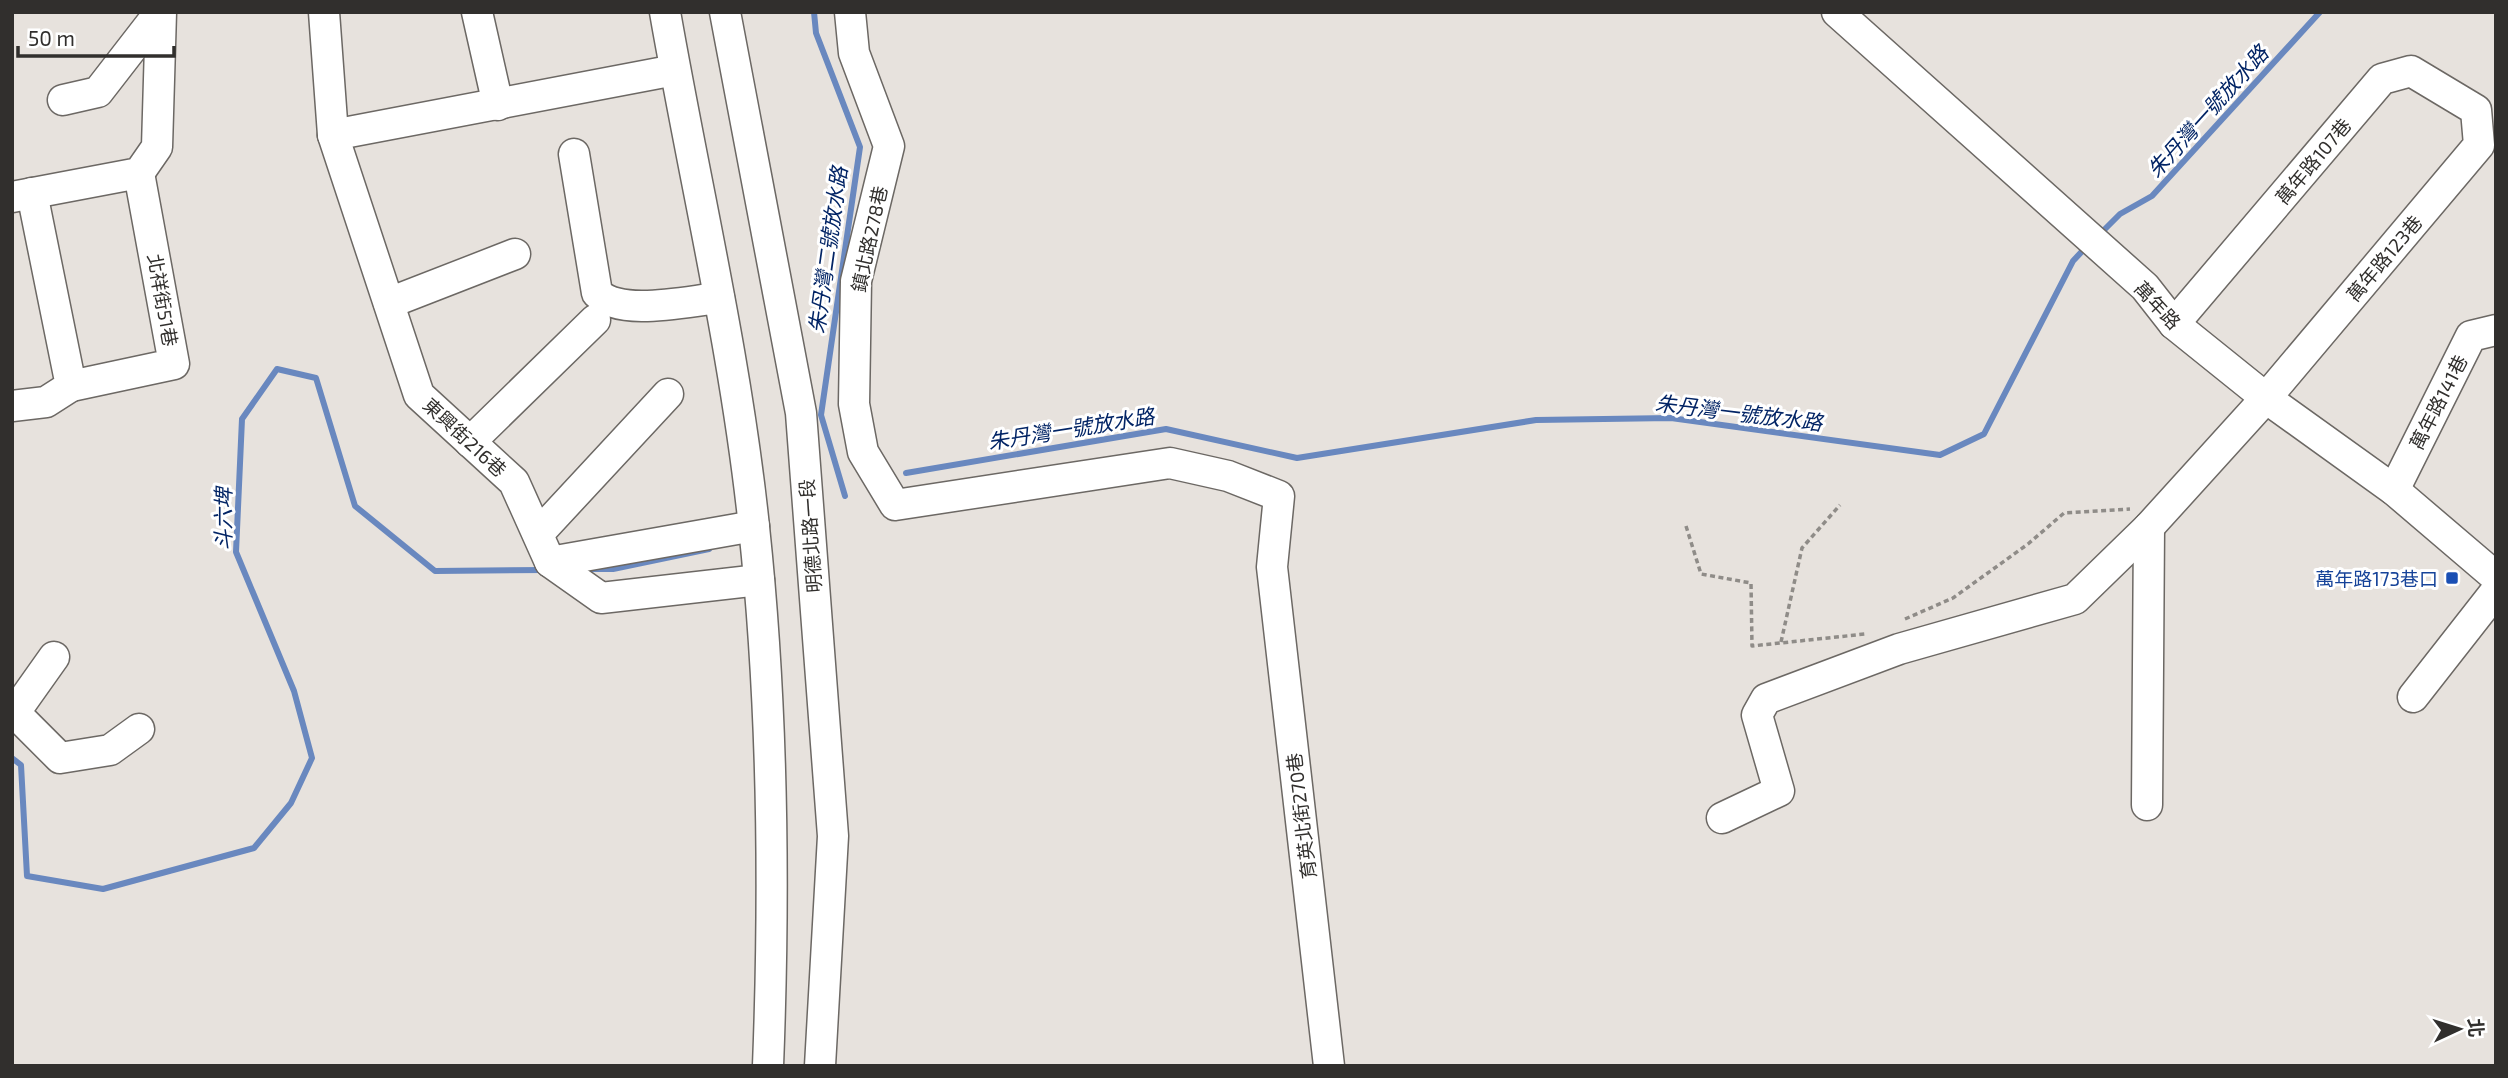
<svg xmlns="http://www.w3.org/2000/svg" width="2508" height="1078" font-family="'Exo 2','Noto Sans TC',sans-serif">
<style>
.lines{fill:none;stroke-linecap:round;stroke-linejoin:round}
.stream{stroke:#6988bf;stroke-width:6}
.minor-casing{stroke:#6c6864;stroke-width:33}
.path{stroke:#8f8c88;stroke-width:3.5;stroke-dasharray:5 3.5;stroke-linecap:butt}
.minor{stroke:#fff;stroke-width:30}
.transit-dot{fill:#1a4fb4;stroke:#fff;stroke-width:2.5}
.labels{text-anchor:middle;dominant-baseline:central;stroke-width:6;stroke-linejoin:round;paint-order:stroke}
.street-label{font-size:19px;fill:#312f2d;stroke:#fff}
.transit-label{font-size:19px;fill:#164399;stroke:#fff;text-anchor:end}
.water-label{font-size:21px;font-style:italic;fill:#022465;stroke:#fff}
</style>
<rect width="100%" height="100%" fill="#e7e2dd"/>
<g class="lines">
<g class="stream">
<polyline points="814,12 816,33 860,147 821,415 845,496"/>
<polyline points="2100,234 2120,214 2152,196 2320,12"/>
<polyline points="906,473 1166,429 1297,458 1536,420 1671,418 1940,455 1984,434 2073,261 2087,246"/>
<polyline points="588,569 613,569 709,549"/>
<polyline points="12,758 21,765 27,876 103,889 254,848 291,803 312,758 294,691 236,552 242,419 277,369 316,378 355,506 435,571 546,570"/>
</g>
<g class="minor-casing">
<g id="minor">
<polyline points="324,12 333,135 419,395 514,482 550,562 601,598 759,580"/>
<polyline points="477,12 498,105"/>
<path d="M665 12C695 184 736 354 754 527 773 705 775 887 768 1066"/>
<polyline points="725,12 801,413 833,836 820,1066"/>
<polyline points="850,12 854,53 889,146 856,281 854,404 863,452 895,505 1170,463 1228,476 1279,496 1272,567 1329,1066"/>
<polyline points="1837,12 2145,287 2174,324 2266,398 2394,490 2496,577"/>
<polyline points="63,100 98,92 160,12"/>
<polyline points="333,135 675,70"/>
<path d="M574 154 597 293C621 317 687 301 719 298"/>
<polyline points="12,197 139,173 157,147 161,12"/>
<polyline points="389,303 515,254"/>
<polyline points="71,386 174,364 139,173"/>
<polyline points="12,406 46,402 71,386 32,193"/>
<polyline points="470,442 595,320"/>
<polyline points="2394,490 2471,336 2496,330"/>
<polyline points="538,534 668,394"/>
<polyline points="550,562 754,526"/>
<polyline points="2413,697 2496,591"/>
<polyline points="12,710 60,758 110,750 139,729"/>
<polyline points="15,712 54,657"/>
<polyline points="2147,805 2149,527"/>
<polyline points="1722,818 1779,791 1757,715 1766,699 1899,649 2075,599 2149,527 2266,398 2479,145 2476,110 2411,71 2382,79 2174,324"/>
</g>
</g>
<g class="path">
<polyline points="1686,526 1701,574 1751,583 1752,646 1865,634"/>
<polyline points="1905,619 1953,598 2028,544 2064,513 2130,509"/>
<polyline points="1781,642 1802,548 1840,505"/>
</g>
<use href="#minor" class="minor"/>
</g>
<rect class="transit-dot" x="2445" y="571" width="14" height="14" rx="3.5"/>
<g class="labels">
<g class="street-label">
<text transform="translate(2313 161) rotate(-50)">萬年路107巷</text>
<text transform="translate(869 239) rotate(-78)">鎮北路278巷</text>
<text transform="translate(2384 258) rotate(-50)">萬年路123巷</text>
<text transform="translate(163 300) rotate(80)">北祥街51巷</text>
<text transform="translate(2158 305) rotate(47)">萬年路</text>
<text transform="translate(2438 402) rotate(-63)">萬年路141巷</text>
<text transform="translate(465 437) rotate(43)">東興街216巷</text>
<text transform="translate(810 536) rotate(-94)">明德北路一段</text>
<text transform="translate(1301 816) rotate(-97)">育英北街270巷</text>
</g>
<g class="transit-label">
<text x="2438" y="578">萬年路173巷口</text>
</g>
<g class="water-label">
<text transform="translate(2207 111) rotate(-48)">朱丹灣一號放水路</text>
<text transform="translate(827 250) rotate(-82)">朱丹灣二號放水路</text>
<text transform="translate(1739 412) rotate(7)">朱丹灣一號放水路</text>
<text transform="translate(1071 428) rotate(-9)">朱丹灣一號放水路</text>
<text transform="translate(222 519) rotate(-90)">斗六埤</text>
</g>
</g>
<rect width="2508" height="1078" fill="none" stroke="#312f2d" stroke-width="28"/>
<g transform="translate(2459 1029) rotate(86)" stroke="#ffffff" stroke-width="5" paint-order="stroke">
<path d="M0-5L12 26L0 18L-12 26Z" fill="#312f2d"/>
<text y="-10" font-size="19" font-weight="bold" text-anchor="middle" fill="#312f2d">北</text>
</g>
<path d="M18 46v10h156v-10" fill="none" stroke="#312f2d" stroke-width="3.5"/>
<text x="28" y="46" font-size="21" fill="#312f2d" stroke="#ffffff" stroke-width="5" paint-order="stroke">50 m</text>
</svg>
